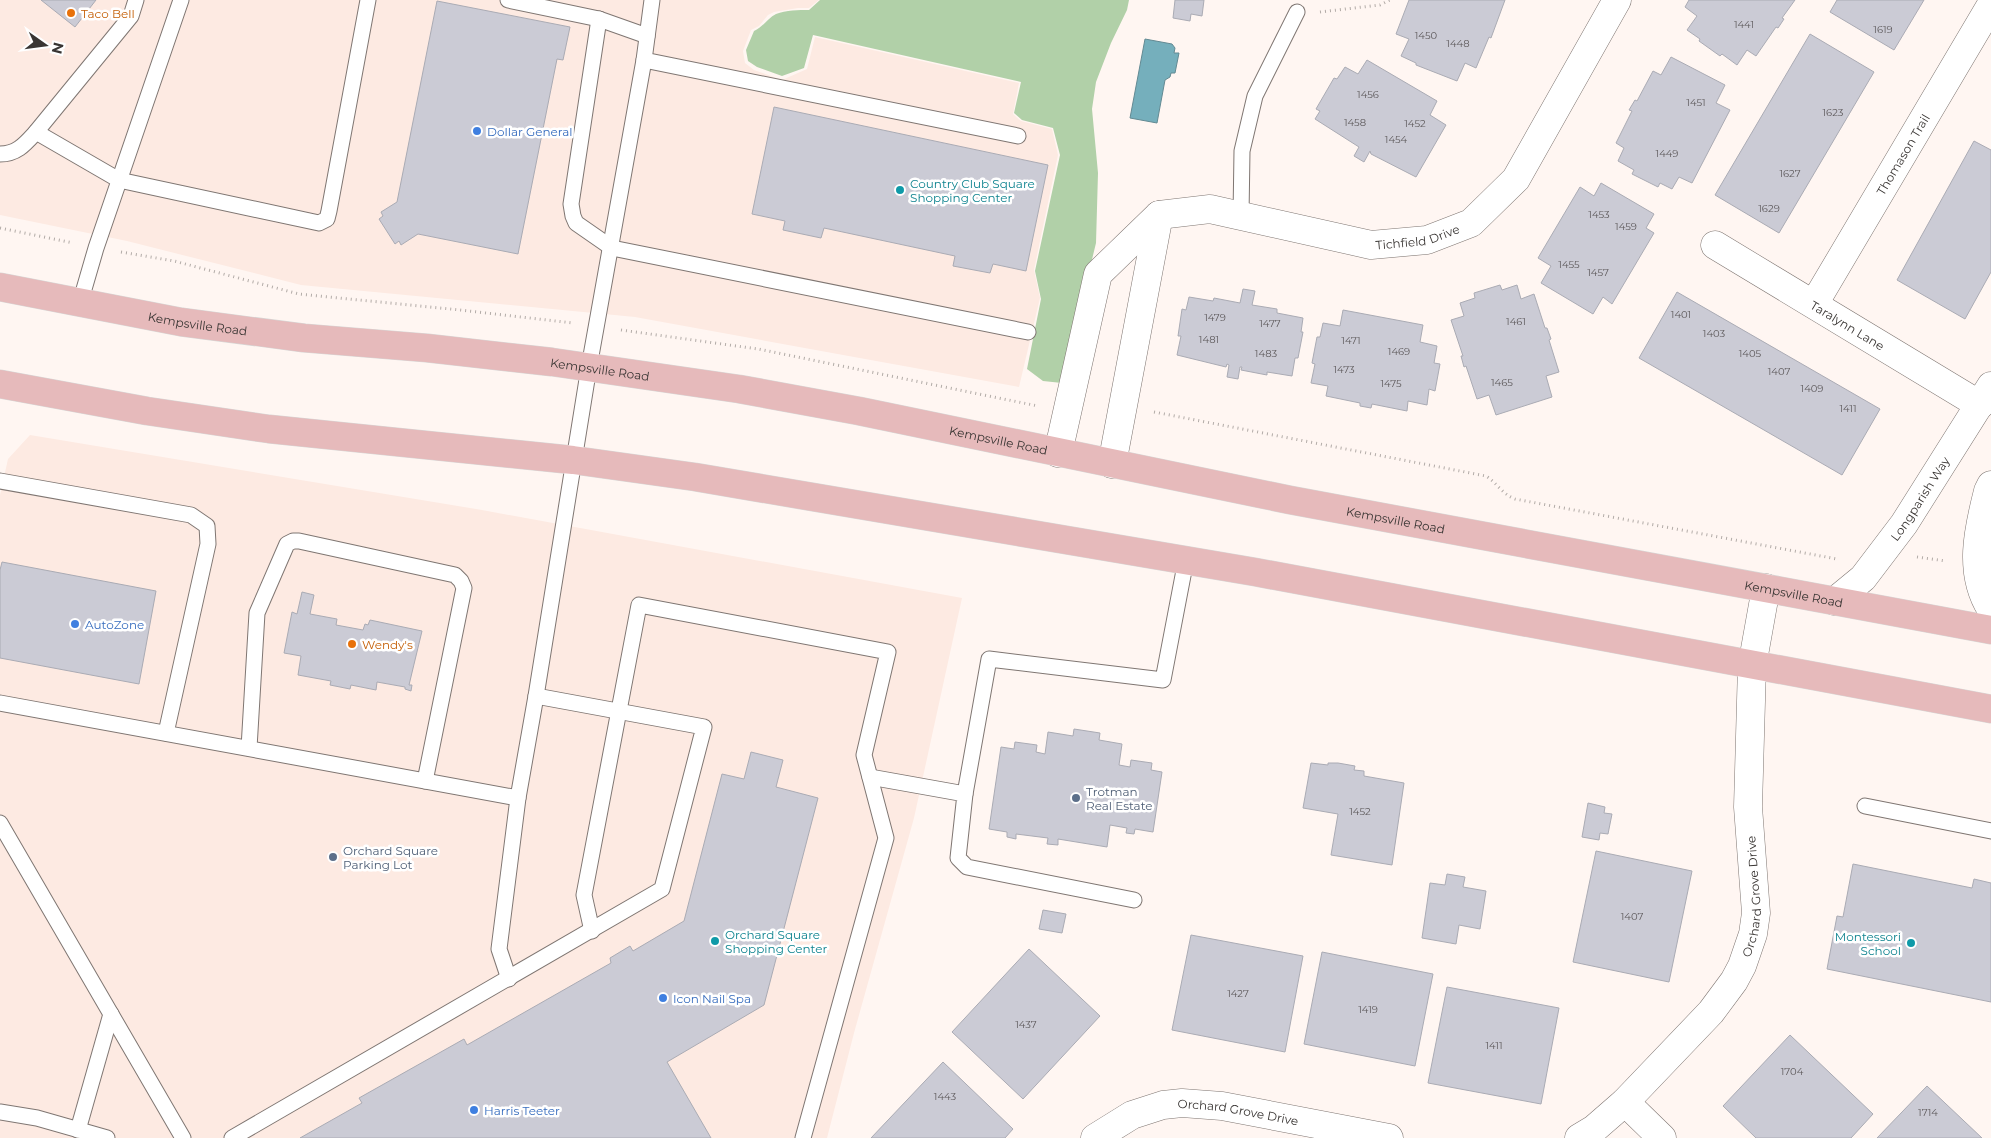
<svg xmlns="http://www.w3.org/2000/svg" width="1991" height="1138" font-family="Montserrat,sans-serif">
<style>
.built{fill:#fdeae2}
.forest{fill:#b1d0a8}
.water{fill:#75afbc;stroke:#638a93}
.building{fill:#cbcbd5;stroke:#aaabb4}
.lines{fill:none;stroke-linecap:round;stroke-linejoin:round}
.lane-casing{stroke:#7f7672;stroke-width:17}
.street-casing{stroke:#7f7672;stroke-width:29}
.primary-casing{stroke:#d7d7d6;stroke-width:29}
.path{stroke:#b2aba7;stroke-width:3;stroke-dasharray:1 4;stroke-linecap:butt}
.lane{stroke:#fff;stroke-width:15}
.street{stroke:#fff;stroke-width:28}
.primary{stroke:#e6babb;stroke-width:28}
.food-dot{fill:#e8710a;stroke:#fff;stroke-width:2}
.shop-dot{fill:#3f7fe0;stroke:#fff;stroke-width:2}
.culture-dot{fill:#0f9aa8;stroke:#fff;stroke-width:2}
.service-dot{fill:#5c6f8a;stroke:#fff;stroke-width:2}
.labels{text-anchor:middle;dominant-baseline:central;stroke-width:5;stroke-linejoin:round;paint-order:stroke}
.number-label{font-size:10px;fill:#5e5a5c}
.food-label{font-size:12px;fill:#c56008;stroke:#fff;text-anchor:start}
.shop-label{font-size:12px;fill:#366cbe;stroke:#fff;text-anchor:start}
.street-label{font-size:12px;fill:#393533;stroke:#fff}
.culture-label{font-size:12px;fill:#0d838f;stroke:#fff;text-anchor:start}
.service-label{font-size:12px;fill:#4e5e75;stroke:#fff;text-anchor:start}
</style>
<rect width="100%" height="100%" fill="#fff6f2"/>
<g class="built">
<polygon points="0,0 819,0 809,8 798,8 774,12 768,15 759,26 751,30 743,51 745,63 754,70 782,80 807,69 815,37 1019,83 1013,114 1021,121 1052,129 1058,155 1034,270 1040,298 1019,387 635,317 301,285 127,241 0,215"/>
<polygon points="30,435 482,510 962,598 914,818 854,1033 827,1138 0,1138 0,495 8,459"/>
</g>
<path class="forest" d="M820 0H1129L1127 10 1111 43 1096 82 1092 109 1098 173 1096 243 1062 383 1043 381 1027 369 1041 299 1035 271 1060 155 1053 128 1022 120 1014 113 1021 82 813 35 804 68 782 76 757 67 748 61 746 50 754 31C763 27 768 18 776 14 786 10 799 10 809 10Z"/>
<polygon class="water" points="1145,39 1172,44 1175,48 1174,53 1179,53 1175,73 1171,73 1170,77 1165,80 1157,123 1130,118"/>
<g class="building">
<polygon points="41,0 96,0 75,27"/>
<polygon points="1175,0 1204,0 1202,16 1191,14 1190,21 1173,18"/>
<polygon points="1409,0 1505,0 1491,38 1489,37 1476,68 1465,63 1457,81 1416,65 1416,63 1401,56 1409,39 1396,34"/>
<polygon points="1689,0 1795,0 1782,18 1784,19 1778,28 1776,27 1756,56 1747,50 1737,65 1722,54 1720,56 1699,41 1700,39 1687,30 1697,16 1685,7"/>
<polygon points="1837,0 1924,0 1894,50 1830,12"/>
<polygon points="437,1 570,27 563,60 557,59 518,254 418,234 401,245 399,241 395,244 379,219 383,216 381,212 397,202"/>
<polygon points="1810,34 1874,72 1779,233 1715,195"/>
<polygon points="1671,57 1725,85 1716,103 1730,110 1692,183 1679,177 1672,189 1660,183 1658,187 1632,174 1634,170 1618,161 1624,148 1616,143 1632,111 1629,110 1635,100 1637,101 1653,71 1661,75"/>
<polygon points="1367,60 1437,101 1430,115 1446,125 1416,177 1371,154 1370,151 1364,162 1354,156 1359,147 1315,119 1320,111 1316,109 1334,78 1337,79 1345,67 1358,74"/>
<polygon points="774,107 1048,165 1026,271 993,264 990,273 953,266 955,256 824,228 821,238 783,230 785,221 752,214"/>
<polygon points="1974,141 1991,150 1991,272 1965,319 1897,280"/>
<polygon points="1601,183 1654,214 1646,228 1654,233 1612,304 1603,297 1593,314 1541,283 1551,266 1538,258 1580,187 1594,196"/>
<polygon points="1500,285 1502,290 1517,285 1521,299 1534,294 1545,328 1547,328 1551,339 1549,340 1559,372 1546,376 1552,397 1496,415 1489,395 1477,399 1466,366 1464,367 1461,356 1463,356 1451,320 1464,316 1460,303 1475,298 1474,293"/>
<polygon points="1243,289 1255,291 1252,305 1277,309 1277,313 1303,318 1301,332 1303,332 1298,358 1295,358 1292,376 1267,372 1267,375 1241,370 1242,367 1240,367 1238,379 1227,377 1229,365 1227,364 1226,367 1177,355 1181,336 1178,336 1182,309 1186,310 1189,297 1213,301 1214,298 1240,303"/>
<polygon points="1677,292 1880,409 1842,475 1639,358"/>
<polygon points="1343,310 1423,325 1420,342 1437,346 1434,363 1440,364 1435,391 1429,389 1427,405 1408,401 1407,411 1372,404 1371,408 1360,406 1360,403 1326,396 1328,386 1311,383 1315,364 1312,363 1317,337 1320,337 1323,323 1340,326"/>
<polygon points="2,562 156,591 139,684 0,658 0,570"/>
<polygon points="302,592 314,595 310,614 337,619 336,625 363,630 365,624 368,625 370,620 422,631 409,685 412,685 411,691 405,689 405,687 377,682 376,690 351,685 350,689 330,685 331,681 298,675 301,656 284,653 292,612 297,614"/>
<polygon points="1074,729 1100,733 1099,740 1122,744 1119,765 1130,767 1131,760 1152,763 1151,770 1162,772 1153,832 1135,829 1134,834 1126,833 1127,828 1110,825 1107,847 1058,839 1058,845 1047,844 1048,838 1016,834 1016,839 1007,837 1007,832 989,829 1001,747 1014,749 1015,742 1037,745 1036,752 1045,754 1048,732 1073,736"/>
<polygon points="751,752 783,760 776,787 818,798 764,1005 667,1062 711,1138 300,1138 362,1103 359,1098 464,1039 467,1045 611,963 610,958 630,946 633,951 684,921 722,774 744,779"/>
<polygon points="1311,763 1328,765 1328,763 1338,763 1355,766 1354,770 1364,771 1364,776 1404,783 1392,865 1331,855 1338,814 1303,808"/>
<polygon points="1588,803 1605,807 1604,813 1612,814 1608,834 1600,833 1599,840 1582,837"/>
<polygon points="1596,851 1692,871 1669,982 1573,962"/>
<polygon points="1853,864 1972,888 1974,879 1991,883 1991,1002 1827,969 1837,916 1843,917"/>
<polygon points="1447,874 1465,877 1463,887 1486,891 1480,929 1459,925 1456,944 1422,938 1430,883 1445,885"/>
<polygon points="1043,910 1066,914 1062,933 1039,929"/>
<polygon points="1191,935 1303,956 1285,1052 1172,1030"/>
<polygon points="1029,949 1100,1016 1023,1099 952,1032"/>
<polygon points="1322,952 1433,974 1415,1066 1304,1044"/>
<polygon points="1447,987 1559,1008 1541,1104 1428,1083"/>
<polygon points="1790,1035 1873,1114 1851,1138 1756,1138 1723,1106"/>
<polygon points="943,1062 1013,1129 1005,1138 871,1138"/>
<polygon points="1927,1086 1982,1138 1877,1138"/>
</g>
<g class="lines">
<g class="lane-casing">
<g id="lane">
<polyline points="508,0 599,19 647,36"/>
<polyline points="599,19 571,204 573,216 576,223 612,248 1028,332"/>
<polyline points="644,60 1018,136"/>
<polyline points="36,132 119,180 319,223 327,219 329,211 368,0"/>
<path d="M0 154C17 154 25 144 36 132L131 16 136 0"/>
<polyline points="1241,216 1242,151 1255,96 1297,12"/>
<polyline points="80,303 96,248 181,0"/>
<polyline points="0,481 191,515 207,526 208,544 166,733"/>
<polyline points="0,703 518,798"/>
<polyline points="249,748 257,613 287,544 293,541 299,541 455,575 461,581 464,588 425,781"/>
<polyline points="870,777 965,794 958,858 967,867 1134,900"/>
<polyline points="965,794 989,659 1163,680 1186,560"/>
<polyline points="1865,806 1991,831"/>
<polyline points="0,823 183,1138"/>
<polyline points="592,931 584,895 639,605 888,652 864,755 886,838 803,1138"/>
<polyline points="509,979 499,949 518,798 536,696 589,367 644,60 652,0"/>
<polyline points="0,1112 37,1118 107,1138"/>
<polyline points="78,1130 111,1014"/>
<polyline points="232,1138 662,889 704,727 536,696"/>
</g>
</g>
<g class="street-casing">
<g id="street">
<path id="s1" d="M1715 245 1980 405"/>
<path id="s2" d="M1814 304 1991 5"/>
<path id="s3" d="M1058 453 1098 274 1159 215 1210 209 1371 245 1427 240 1471 223 1516 179 1617 0"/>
<polyline points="1112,464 1159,215"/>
<path d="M1991 485 1988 491C1978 530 1968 573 1991 609"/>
<path id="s4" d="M1835 601 1863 578 1904 524 1991 386"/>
<polyline points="1625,1102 1662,1138"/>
<path id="s5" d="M1095 1138 1132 1115 1163 1105 1182 1103 1222 1106 1389 1138"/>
<path id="s6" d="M1579 1138 1594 1129 1625 1102 1711 1012 1734 981 1742 966 1753 934 1756 913 1748 807 1752 666 1766 588"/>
</g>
</g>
<g class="primary-casing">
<g id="primary">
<path id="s7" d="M0 287 181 322 304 338 427 348 552 362 739 389 859 411 1290 500 1991 630"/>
<polyline points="0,384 147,411 269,429 573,460 695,477 1255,572 1991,709"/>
</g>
</g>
<g class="path">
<polyline points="1320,12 1380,5 1390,0"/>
<polyline points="0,228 73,243"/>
<polyline points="121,252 174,261 299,294 460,310 573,323"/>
<polyline points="621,330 758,349 1038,406"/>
<path d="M1154 412 1486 476C1497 483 1502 494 1515 499L1837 559"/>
<polyline points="1917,557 1946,561"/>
</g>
<use href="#lane" class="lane"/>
<use href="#street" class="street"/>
<use href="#primary" class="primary"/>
</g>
<g class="food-dot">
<circle cx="71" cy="13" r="5"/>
<circle cx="352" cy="644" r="5"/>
</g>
<g class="shop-dot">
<circle cx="477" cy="131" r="5"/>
<circle cx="75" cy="624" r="5"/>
<circle cx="663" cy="998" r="5"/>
<circle cx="474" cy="1110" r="5"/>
</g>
<g class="culture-dot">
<circle cx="900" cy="190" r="5"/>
<circle cx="715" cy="941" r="5"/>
<circle cx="1911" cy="943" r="5"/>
</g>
<g class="service-dot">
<circle cx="1076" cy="798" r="5"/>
<circle cx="333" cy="857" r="5"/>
</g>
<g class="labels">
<g class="number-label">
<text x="1744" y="24">1441</text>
<text x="1883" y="29">1619</text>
<text x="1426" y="35">1450</text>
<text x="1458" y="43">1448</text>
<text x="1368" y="94">1456</text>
<text x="1696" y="102">1451</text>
<text x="1833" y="112">1623</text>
<text x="1355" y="122">1458</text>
<text x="1415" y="123">1452</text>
<text x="1396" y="139">1454</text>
<text x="1667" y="153">1449</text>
<text x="1790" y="173">1627</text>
<text x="1769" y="208">1629</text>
<text x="1599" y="214">1453</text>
<text x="1626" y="226">1459</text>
<text x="1569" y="264">1455</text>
<text x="1598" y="272">1457</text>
<text x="1681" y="314">1401</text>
<text x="1215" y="317">1479</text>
<text x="1516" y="321">1461</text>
<text x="1270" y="323">1477</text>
<text x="1714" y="333">1403</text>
<text x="1209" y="339">1481</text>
<text x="1351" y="340">1471</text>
<text x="1399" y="351">1469</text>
<text x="1266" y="353">1483</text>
<text x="1750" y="353">1405</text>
<text x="1344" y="369">1473</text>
<text x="1779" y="371">1407</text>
<text x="1502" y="382">1465</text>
<text x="1391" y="383">1475</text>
<text x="1812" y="388">1409</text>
<text x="1848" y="408">1411</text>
<text x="1360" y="811">1452</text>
<text x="1632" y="916">1407</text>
<text x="1238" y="993">1427</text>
<text x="1368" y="1009">1419</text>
<text x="1026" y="1024">1437</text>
<text x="1494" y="1045">1411</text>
<text x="1792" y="1071">1704</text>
<text x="945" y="1096">1443</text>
<text x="1928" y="1112">1714</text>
</g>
<g class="food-label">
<text x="81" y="13">Taco Bell</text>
<text x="362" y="644">Wendy's</text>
</g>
<g class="shop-label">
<text x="487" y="131">Dollar General</text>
<text x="85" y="624">AutoZone</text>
<text x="673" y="998">Icon Nail Spa</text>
<text x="484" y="1110">Harris Teeter</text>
</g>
<g class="street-label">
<text stroke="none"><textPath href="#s2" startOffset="174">Thomason Trail</textPath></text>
<text stroke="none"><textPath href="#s3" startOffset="532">Tichfield Drive</textPath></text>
<text stroke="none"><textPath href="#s7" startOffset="201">Kempsville Road</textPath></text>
<text stroke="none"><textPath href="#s1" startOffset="155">Taralynn Lane</textPath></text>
<text stroke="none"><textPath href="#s7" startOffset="606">Kempsville Road</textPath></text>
<text stroke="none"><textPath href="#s7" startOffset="1011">Kempsville Road</textPath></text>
<text stroke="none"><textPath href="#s4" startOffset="134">Longparish Way</textPath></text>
<text stroke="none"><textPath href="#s7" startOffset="1416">Kempsville Road</textPath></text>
<text stroke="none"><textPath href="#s7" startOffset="1821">Kempsville Road</textPath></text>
<text stroke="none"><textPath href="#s6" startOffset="310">Orchard Grove Drive</textPath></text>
<text stroke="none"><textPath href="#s5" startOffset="152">Orchard Grove Drive</textPath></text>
</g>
<g class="culture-label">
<text x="910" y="183">Country Club Square<tspan x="910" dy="14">Shopping Center</tspan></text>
<text x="725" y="934">Orchard Square<tspan x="725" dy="14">Shopping Center</tspan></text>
<text x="1901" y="936" text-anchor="end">Montessori<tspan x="1901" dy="14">School</tspan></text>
</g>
<g class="service-label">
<text x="1086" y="791">Trotman<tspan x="1086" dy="14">Real Estate</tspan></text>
<text x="343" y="850">Orchard Square<tspan x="343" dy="14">Parking Lot</tspan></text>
</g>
</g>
<g transform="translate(45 45) rotate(104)" stroke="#ffffff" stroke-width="4" paint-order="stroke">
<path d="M0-4L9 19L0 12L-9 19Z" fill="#393533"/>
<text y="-8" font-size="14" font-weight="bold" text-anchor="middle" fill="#393533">N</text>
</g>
</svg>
